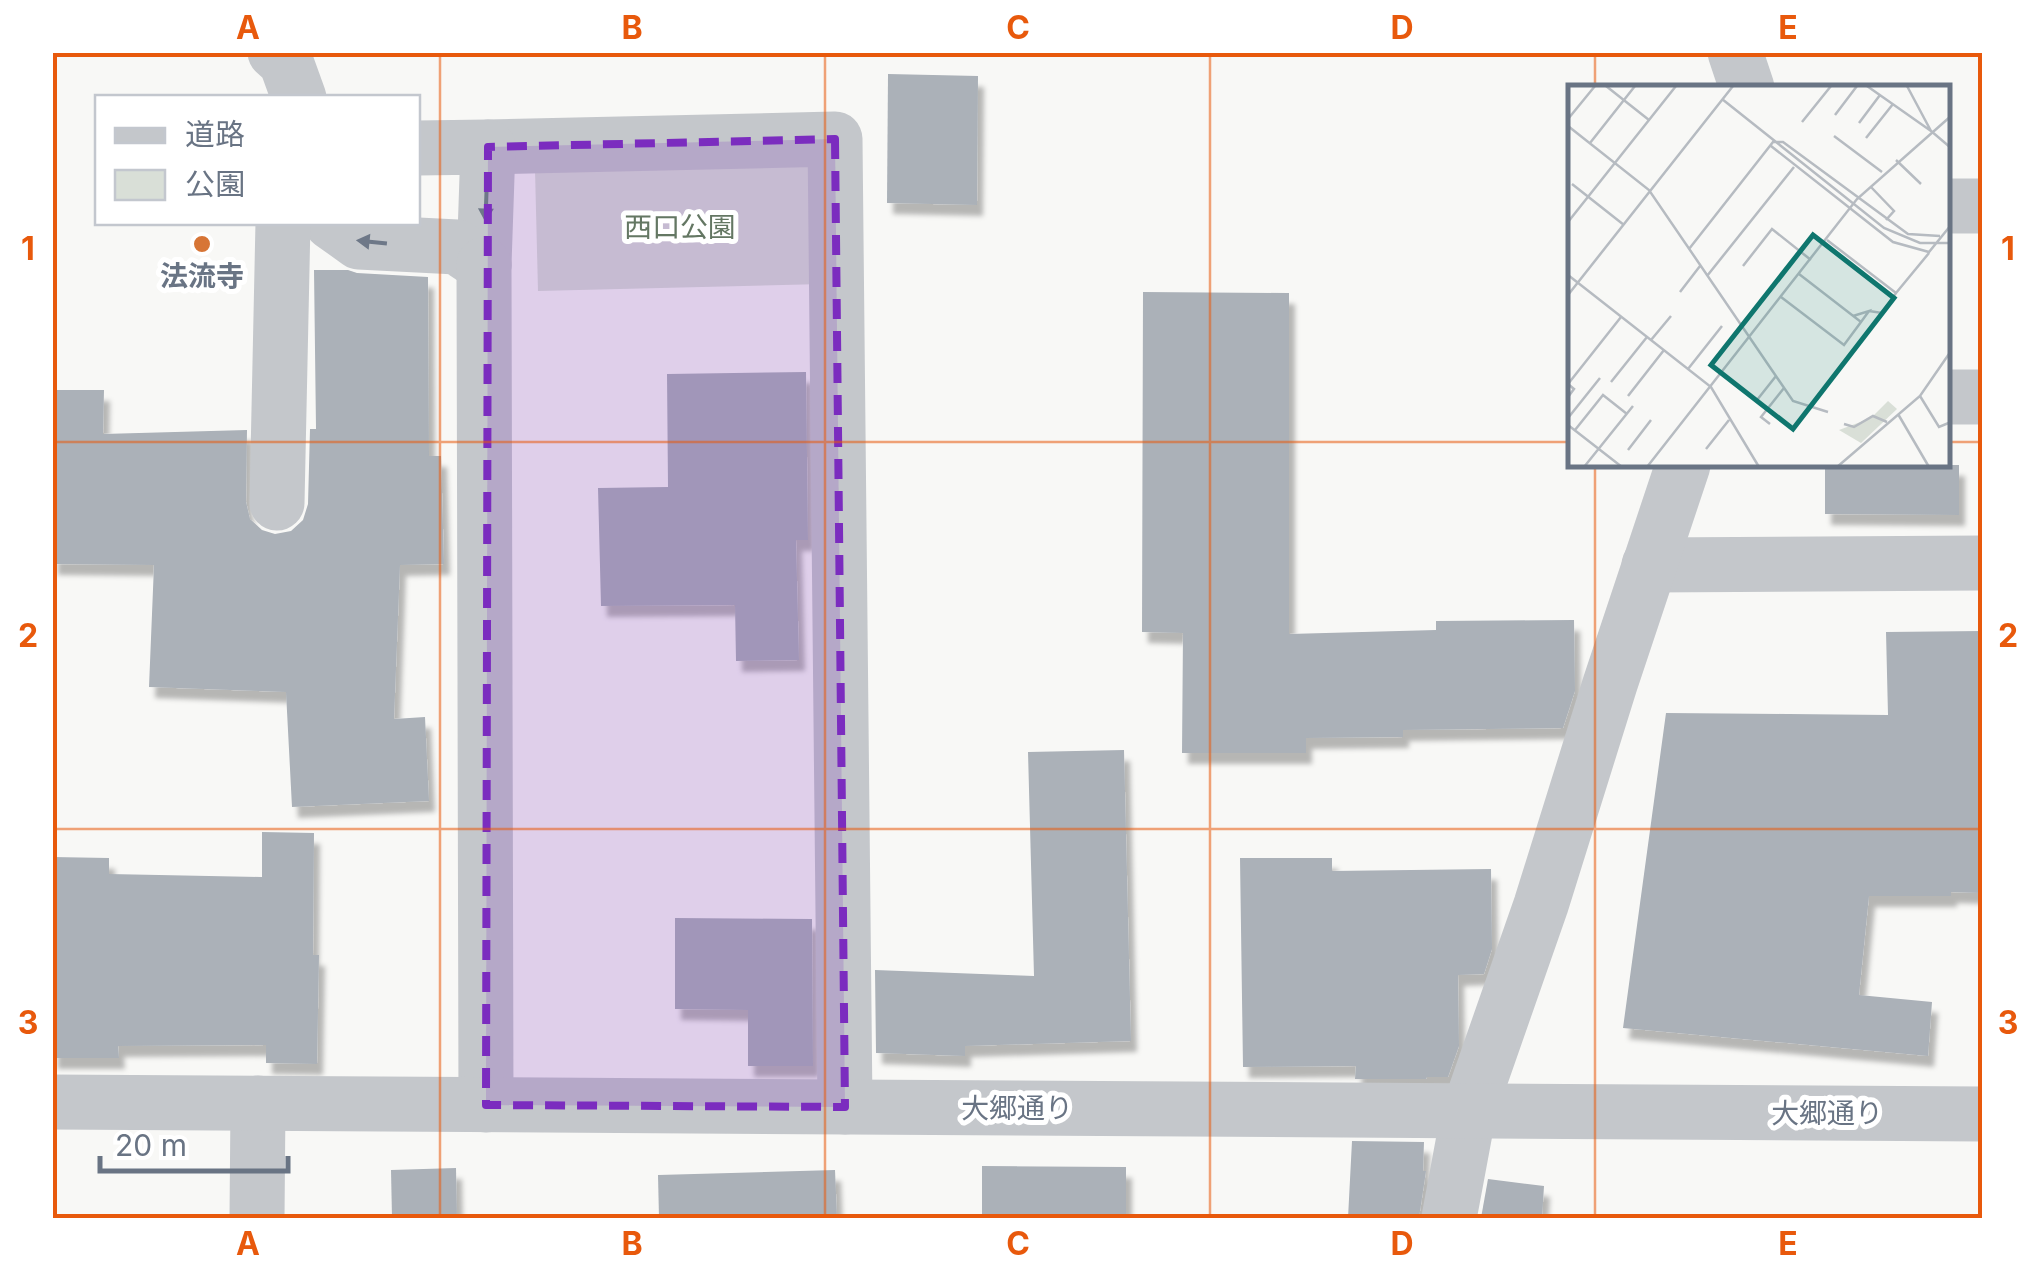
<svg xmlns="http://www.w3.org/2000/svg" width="2035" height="1271" font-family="Inter,'Noto Sans JP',sans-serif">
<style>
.green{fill:#d9dfd7}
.building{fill:#abb1b8;filter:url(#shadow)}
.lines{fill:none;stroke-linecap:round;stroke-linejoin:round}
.minor{stroke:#c4c7cb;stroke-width:55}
.tertiary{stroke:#c4c7cb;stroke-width:55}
.oneway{fill:#6e7888}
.marked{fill:#7b2cbf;fill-opacity:0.2;stroke:#7b2cbf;stroke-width:8;stroke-dasharray:20 12;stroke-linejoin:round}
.grid{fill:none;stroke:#e8590c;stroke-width:2.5;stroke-opacity:0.55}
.poi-dot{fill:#d77536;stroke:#fff;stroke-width:4}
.labels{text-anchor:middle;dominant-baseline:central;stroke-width:10;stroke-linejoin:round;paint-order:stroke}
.park-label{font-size:28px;fill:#647763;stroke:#fff}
.poi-label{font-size:28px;font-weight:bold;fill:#697484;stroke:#fff}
.street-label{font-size:28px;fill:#697484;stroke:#fff}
.inset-road{fill:none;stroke:#b6bbc1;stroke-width:2.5}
.view{fill:#0f766e;fill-opacity:0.15;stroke:#0f766e;stroke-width:5}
.inset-edge{fill:none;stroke:#697484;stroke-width:5}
.neatline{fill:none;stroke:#e8590c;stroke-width:4}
.grid-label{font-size:32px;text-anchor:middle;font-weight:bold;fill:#e8590c}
</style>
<defs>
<filter id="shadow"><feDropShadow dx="6" dy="11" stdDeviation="2.5" flood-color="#0004"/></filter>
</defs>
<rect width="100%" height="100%" fill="#f8f8f6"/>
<polygon class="green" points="821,163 824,284 538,291 535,170"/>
<g class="building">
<polygon points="888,74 978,76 977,205 887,203"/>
<polygon points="314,270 348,270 357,273 428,277 429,456 441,456 444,564 400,565 394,719 425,717 429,801 292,807 286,692 149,687 154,565 52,564 52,390 104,390 103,434 247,430 246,502 250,519 262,530 275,534 291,531 303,520 308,504 310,429 316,429"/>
<polygon points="1143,292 1289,293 1289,634 1436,630 1436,621 1574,620 1575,691 1563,728 1403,730 1403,737 1306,738 1306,753 1182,753 1183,633 1142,632"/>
<polygon points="806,372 808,540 796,540 799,660 736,661 735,605 601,606 598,488 668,487 667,374"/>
<polygon points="1825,465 1959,465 1959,515 1825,514"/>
<polygon points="1982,631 1982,893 1951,892 1951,896 1869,896 1859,995 1932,1002 1928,1056 1623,1028 1666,713 1888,715 1886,632"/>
<polygon points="1124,750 1131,1041 965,1046 965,1056 876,1053 875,970 1034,976 1028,752"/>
<polygon points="262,832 314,833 313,955 319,955 317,1064 266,1063 266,1045 118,1046 119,1058 52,1058 52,857 109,858 109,874 262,877"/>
<polygon points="1240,858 1332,858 1332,871 1491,869 1492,949 1484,974 1458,975 1459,1046 1448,1077 1427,1077 1426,1079 1355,1079 1356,1066 1243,1067"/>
<polygon points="675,918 812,919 813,1066 748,1066 748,1010 675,1009"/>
<polygon points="1352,1141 1424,1142 1423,1171 1426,1171 1419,1218 1348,1218"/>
<polygon points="982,1166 1126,1167 1126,1218 982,1218"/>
<polygon points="456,1168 457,1218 392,1218 391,1170"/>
<polygon points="835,1170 837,1218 659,1218 658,1175"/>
<polygon points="1488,1179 1544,1186 1542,1218 1481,1218"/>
</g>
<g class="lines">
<g class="minor">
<polyline points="275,52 286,62 299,98"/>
<polyline points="1735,52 1747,88"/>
<polyline points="488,147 835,139 845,1107"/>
<polyline points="418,148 488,147 484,265"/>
<polyline points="1948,206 1982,206"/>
<polyline points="331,222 359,242 457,247 484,265"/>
<polyline points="1948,397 1982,397"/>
<polyline points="277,503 283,222"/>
<polyline points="1649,565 1982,563"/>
<polyline points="257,1218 258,1103"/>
<polyline points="1449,1218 1469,1111 1541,905 1610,684 1683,465"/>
</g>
<g class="tertiary">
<polyline points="484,265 486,1105"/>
<polyline points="52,1102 1982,1114"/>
</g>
</g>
<defs><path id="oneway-solid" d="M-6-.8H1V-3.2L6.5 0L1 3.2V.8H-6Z" transform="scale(2.5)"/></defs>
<g class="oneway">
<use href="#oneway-solid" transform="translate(486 206) rotate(92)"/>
<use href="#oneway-solid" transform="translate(372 242) rotate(-174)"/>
</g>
<path class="marked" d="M835 139 845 1107 486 1105 488 147Z"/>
<path class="grid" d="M440 52V1218M825 52V1218M1210 52V1218M1595 52V88M52 442H1570M1948 442H1982M1595 465V1218M52 829H1982"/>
<circle class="poi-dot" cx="202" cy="244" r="10"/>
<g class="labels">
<g class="park-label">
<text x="680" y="227">西口公園</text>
</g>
<g class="poi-label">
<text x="202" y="276">法流寺</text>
</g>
<g class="street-label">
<text x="1017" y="1108">大郷通り</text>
<text x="1827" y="1113">大郷通り</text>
</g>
</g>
<g transform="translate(1568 85)">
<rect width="382" height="382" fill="#f8f8f6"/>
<path d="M320 316 329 324 293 358 271 345 303 333Z" fill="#d9dfd7"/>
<path class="inset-road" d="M38 1 81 35M299 1 363 46M339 1 363 46 383 63M154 14 316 143 352 158H383M267 30 289 1M0 34 27 1M234 37 263 1M291 38 312 10M0 41 81 105 225 316 260 327M266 51 314 87M298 53 325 19M22 58 67 1M203 61 325 157 361 167 383 140M328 75 353 99M4 99 56 140M302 101 326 126 318 135M0 137 108 1M259 155 328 208 314 228 301 226M121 164 205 57H215L340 149 372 151M175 181 204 144 243 175M231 189 293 237 301 226 285 231M0 190 143 302 191 382M139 191 226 82M112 207 132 181M328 208 361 168M0 210 165 1M213 212 276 260 293 237M83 255 103 231M120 284 154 241M43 297 79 252M60 311 96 265M352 311 371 342 383 337M0 312 6 304 0 299 53 232M189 315 208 291M330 329 361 382M0 333 32 293M202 339 193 332 216 303M276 339 286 342 305 331 319 337M0 340 54 382M7 345 35 310 59 329M138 364 161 335M60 365 83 335M16 382 65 321M79 382 289 114 383 31M269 382 352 311 383 266"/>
<path class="view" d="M245 150 326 213 225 344 143 280Z"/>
<rect width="382" height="382" class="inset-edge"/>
</g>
<rect width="2035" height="1271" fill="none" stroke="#ffffff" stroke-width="110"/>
<rect x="95" y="95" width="325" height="130" fill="#ffffff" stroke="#c3c7ce" stroke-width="2.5"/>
<rect x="115" y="128" width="50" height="15" fill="#c4c7cb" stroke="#c3c7ce" stroke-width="2.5"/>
<text x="185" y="145" font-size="30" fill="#697484">道路</text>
<rect x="115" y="170" width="50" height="30" fill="#d9dfd7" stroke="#c3c7ce" stroke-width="2.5"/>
<text x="185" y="195" font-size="30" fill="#697484">公園</text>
<path d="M100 1156v15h188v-15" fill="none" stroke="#697484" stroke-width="5"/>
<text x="115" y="1156" font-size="30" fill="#697484" stroke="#ffffff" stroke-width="8" paint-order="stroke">20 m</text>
<rect x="55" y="55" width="1925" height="1161" class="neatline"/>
<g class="grid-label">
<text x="248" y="39">A</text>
<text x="632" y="39">B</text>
<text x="1018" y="39">C</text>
<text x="1402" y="39">D</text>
<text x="1788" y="39">E</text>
<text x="28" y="260">1</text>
<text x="2008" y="260">1</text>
<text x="28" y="647">2</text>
<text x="2008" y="647">2</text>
<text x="28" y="1034">3</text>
<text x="2008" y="1034">3</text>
<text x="248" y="1255">A</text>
<text x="632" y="1255">B</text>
<text x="1018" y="1255">C</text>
<text x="1402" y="1255">D</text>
<text x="1788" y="1255">E</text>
</g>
</svg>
